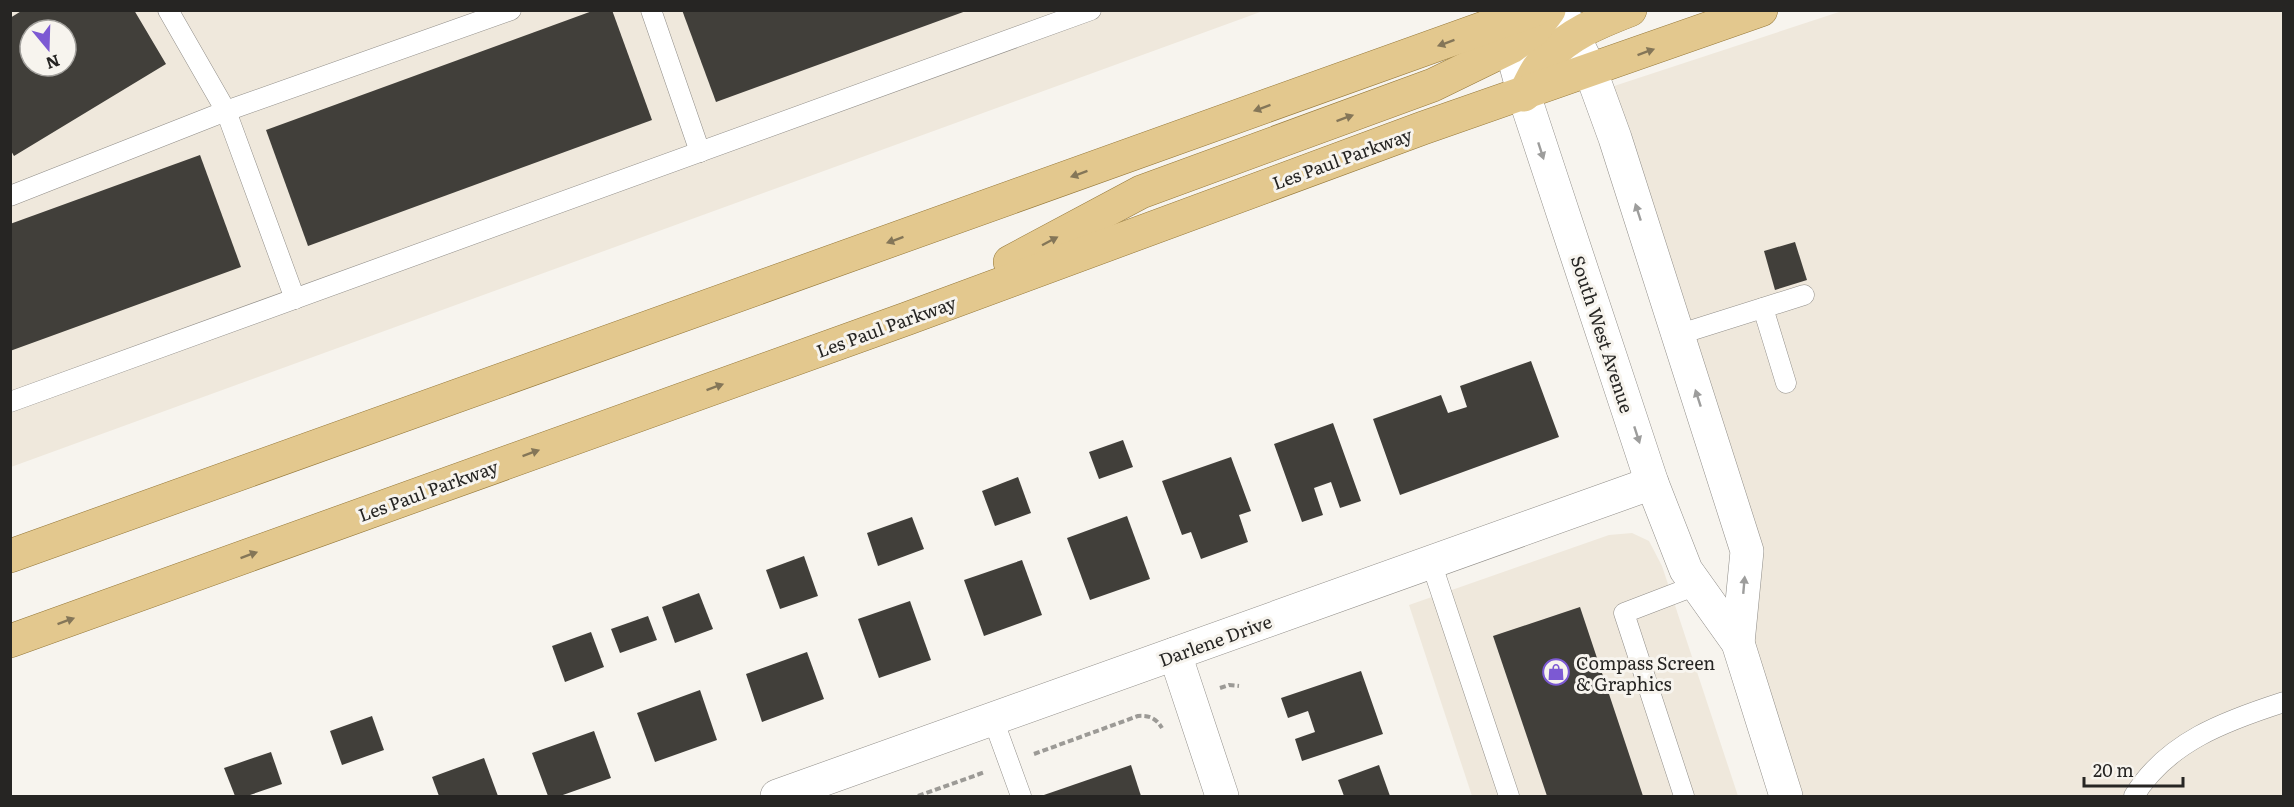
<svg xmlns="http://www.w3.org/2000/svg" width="2294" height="807" font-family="Literata,serif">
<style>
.built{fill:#efe8dc;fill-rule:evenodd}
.building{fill:#413f3a;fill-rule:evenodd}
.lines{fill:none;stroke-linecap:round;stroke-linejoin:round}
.lane-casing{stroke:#908d88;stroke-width:21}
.street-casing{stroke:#908d88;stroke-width:34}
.secondary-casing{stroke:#908d88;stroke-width:34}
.primary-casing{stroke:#947738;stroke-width:34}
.path{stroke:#9c9a96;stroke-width:4;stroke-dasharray:6 3;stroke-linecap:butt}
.lane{stroke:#fff;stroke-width:20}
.street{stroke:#fff;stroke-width:33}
.secondary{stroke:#fff;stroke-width:33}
.primary{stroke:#e3c88e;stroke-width:33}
.oneway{fill:#847658}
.oneway2{fill:#9d9d9c}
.labels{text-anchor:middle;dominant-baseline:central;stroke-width:6;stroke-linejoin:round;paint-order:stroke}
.street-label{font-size:18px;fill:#262523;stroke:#f7f4ee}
.poi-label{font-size:18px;fill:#262523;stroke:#f7f4ee;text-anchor:start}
</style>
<rect width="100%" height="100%" fill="#f7f4ee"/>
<g class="built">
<path d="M11 11H1263L11 467ZM30 30H66V66H30Z"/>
<polygon points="1842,11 2283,11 2283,796 1790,796 1742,642 1752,555 1602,90"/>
<polygon points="1632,533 1649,541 1662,566 1738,796 1472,796 1409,605 1609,535"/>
</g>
<g class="building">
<path d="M23 10H134L166 64 14 156 10 149V18ZM30 30H66V66H30Z"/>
<polygon points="595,10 612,10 652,120 308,246 266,130"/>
<polygon points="682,10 966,10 966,11 716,102"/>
<polygon points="200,155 241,267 10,351 10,224"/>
<polygon points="1795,242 1807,280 1775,290 1764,251"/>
<polygon points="1531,361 1559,437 1400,495 1373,419 1441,395 1448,413 1467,407 1460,386"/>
<polygon points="1333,423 1361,501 1340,508 1331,482 1314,488 1323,515 1302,522 1274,444"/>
<polygon points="1123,440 1133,467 1099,479 1089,452"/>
<polygon points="1231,457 1251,511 1239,515 1248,542 1201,559 1191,532 1182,535 1162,481"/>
<polygon points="1018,477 1031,513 995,526 982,491"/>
<polygon points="1127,516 1150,579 1090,600 1067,538"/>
<polygon points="912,517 924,549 878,566 867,533"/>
<polygon points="804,556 818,596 780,609 766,570"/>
<polygon points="1022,560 1042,615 984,636 964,580"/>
<polygon points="699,593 713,629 675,643 662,607"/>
<polygon points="910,601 931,660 879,678 858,619"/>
<polygon points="1580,607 1643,796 1547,796 1493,636"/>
<polygon points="648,616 657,640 620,653 611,629"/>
<polygon points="591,632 604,667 565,682 552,646"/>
<polygon points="807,652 824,699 762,722 746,674"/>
<polygon points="1361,671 1383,734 1302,761 1295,739 1315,732 1308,711 1288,718 1281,698"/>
<polygon points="700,690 717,740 655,762 637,713"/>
<polygon points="372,716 384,750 342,765 330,731"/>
<polygon points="594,731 611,778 560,796 548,796 532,753"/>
<polygon points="271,752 282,784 247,796 235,796 224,768"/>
<polygon points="484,758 498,796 439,796 432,777"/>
<polygon points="1131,765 1141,796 1041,796"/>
<polygon points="1379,765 1390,796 1344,796 1338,780"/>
</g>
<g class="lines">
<g class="lane-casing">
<g id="lane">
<polyline points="168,10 226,111 511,10"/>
<polyline points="651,10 700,152"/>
<polyline points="10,196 226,111 295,299"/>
<polyline points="1763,308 1786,383"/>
<polyline points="1677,335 1804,295"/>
<polyline points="10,402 1091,10"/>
<polyline points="1431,562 1509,796"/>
<polyline points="993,719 1021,796"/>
<polyline points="1684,796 1624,613 1697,585"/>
<path d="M2134 796C2167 742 2225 721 2284 702"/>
</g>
</g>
<g class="street-casing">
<g id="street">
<polyline points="1500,21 1511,47 1524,95"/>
<polyline points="1175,654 1222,796"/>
<polyline points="777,796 1652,483"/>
</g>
</g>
<g class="secondary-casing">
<g id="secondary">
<polyline points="1561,10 1591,72 1615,138 1747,551 1738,643"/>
<polyline points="1524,95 1652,483 1686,570 1738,643 1786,796"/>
</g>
</g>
<g class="primary-casing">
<g id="primary">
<path d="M1524 95C1530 84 1536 68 1546 59 1569 34 1599 22 1630 10"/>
<polyline points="1010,262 1141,192 1433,85 1511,47 1535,29 1549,10"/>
<polyline points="10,556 1534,10"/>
<polyline points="10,641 906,319 1423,128 1761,10"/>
</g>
</g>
<g class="path">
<polyline points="1220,688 1229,685 1239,686"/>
<path d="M1034 754 1138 716C1149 715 1156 718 1162 728"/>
<polyline points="918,796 985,772"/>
</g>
<use href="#lane" class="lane"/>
<use href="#street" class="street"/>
<use href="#secondary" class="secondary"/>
<use href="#primary" class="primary"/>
</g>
<defs><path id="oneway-solid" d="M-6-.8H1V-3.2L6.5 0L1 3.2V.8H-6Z" transform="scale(1.5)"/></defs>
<g class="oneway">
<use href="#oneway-solid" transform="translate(1446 43) rotate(160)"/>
<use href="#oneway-solid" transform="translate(1646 52) rotate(-20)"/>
<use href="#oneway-solid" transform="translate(1262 108) rotate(160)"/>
<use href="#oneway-solid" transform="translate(1345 118) rotate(-20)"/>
<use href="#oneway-solid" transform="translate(1079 174) rotate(160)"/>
<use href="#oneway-solid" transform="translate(895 240) rotate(160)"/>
<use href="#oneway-solid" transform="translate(1050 241) rotate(-28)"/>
<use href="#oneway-solid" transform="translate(715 387) rotate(-20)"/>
<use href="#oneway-solid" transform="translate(531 453) rotate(-20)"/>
<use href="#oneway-solid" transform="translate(249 555) rotate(-20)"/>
<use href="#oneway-solid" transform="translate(66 621) rotate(-20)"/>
</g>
<g class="oneway2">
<use href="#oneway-solid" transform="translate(1541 151) rotate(72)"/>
<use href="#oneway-solid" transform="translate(1638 212) rotate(-108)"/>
<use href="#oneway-solid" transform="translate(1698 398) rotate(-108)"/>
<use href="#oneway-solid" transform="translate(1637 435) rotate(72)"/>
<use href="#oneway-solid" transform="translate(1744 585) rotate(-85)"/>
</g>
<defs>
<g id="shop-ring" transform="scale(1.35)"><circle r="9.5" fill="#f7f4ee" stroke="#7c59d3" stroke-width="1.5"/><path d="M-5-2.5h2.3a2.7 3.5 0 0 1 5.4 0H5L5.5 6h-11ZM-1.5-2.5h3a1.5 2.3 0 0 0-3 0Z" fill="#7c59d3"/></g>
</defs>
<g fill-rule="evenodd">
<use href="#shop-ring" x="1556" y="672"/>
</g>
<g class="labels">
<g class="street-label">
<text transform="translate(1342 158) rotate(-20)">Les Paul Parkway</text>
<text transform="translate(886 326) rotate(-20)">Les Paul Parkway</text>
<text transform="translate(1603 334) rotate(72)">South West Avenue</text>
<text transform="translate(428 490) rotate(-20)">Les Paul Parkway</text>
<text transform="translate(1215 640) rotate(-20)">Darlene Drive</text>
</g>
<g class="poi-label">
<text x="1576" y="662">Compass Screen<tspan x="1576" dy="21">&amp; Graphics</tspan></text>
</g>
</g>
<rect width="2294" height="807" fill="none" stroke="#262523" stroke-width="24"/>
<g transform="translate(48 48) rotate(161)"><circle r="28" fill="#f7f4ee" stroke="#a3a19d" stroke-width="1.5"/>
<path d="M0-4.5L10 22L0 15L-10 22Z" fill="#7c59d3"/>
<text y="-9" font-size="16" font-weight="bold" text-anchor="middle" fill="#262523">N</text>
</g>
<path d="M2084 777v9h99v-9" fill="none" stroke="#262523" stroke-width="3"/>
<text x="2093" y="777" font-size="18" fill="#262523" stroke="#f7f4ee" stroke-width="4.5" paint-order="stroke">20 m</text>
</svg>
